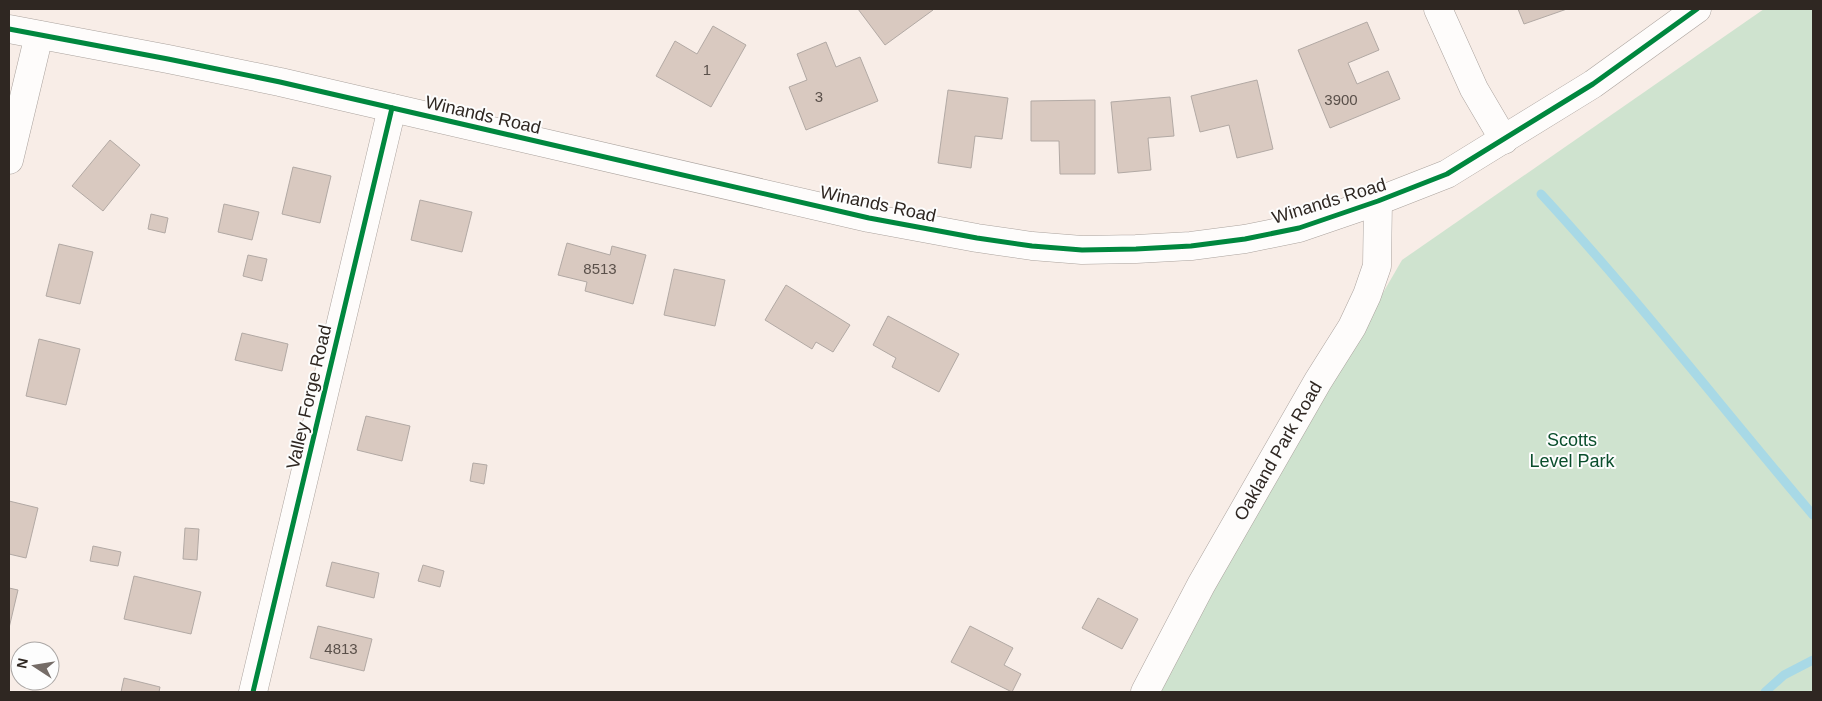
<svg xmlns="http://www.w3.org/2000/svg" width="1822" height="701" font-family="Arial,sans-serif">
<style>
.green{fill:#cfe3cf}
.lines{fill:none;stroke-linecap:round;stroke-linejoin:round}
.stream{stroke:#a8d9e6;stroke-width:9}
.building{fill:#d9c9c0;stroke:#b2a9a4}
.minor-casing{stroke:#aba39e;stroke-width:29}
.minor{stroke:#fefcfb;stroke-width:28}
.cycleway-casing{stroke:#fdfdfd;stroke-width:8}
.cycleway{stroke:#00873e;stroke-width:5}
.labels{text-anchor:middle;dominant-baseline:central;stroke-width:4;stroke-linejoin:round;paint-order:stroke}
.number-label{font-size:15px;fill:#5a504a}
.street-label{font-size:18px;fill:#2f2722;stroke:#fdfdfd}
.park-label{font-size:18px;fill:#0a4e2c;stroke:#fdfdfd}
</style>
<rect width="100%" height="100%" fill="#f8ede7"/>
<polygon class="green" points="1764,9 1813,9 1813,692 1152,692 1402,260"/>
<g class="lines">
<g class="stream">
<path d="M1541 194C1636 297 1722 408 1813 515"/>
<polyline points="1765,692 1784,675 1813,660"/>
</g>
</g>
<g class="building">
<polygon points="858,9 932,9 933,10 885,45"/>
<polygon points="1518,9 1567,9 1524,24"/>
<polygon points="1367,22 1379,50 1348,63 1357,84 1388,71 1400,99 1330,128 1298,50"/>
<polygon points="713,26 746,45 711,107 656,76 675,41 697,54"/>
<polygon points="826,42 836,67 860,57 878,101 806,130 789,87 807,80 797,54"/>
<polygon points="1257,80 1273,149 1237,158 1229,125 1200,132 1191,96"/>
<polygon points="948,90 1008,98 1002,139 975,136 971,168 938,163"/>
<polygon points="1170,97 1174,136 1148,138 1151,170 1118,173 1111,102"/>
<polygon points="1095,100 1095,174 1060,174 1059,141 1031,141 1031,101"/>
<polygon points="110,140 140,165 103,211 72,186"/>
<polygon points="293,167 331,176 320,223 282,214"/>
<polygon points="420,200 472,212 462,252 411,240"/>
<polygon points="224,204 259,212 252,240 218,232"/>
<polygon points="151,214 168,218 165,233 148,229"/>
<polygon points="567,243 610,255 612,246 646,255 633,304 585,291 587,282 558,275"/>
<polygon points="59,244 93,252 80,304 46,296"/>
<polygon points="248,255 267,259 262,281 243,276"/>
<polygon points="674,269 725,280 715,326 664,315"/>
<polygon points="786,285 850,325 833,352 816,342 812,349 765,320"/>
<polygon points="888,316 959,354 939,392 892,367 896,358 873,345"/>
<polygon points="242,333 288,344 282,371 235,360"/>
<polygon points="39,339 80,349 66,405 26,396"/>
<polygon points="366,416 410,426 402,461 357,450"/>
<polygon points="473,463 487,465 484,484 470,481"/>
<polygon points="9,501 38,508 26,558 9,554"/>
<polygon points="185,528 199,529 197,560 183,559"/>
<polygon points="93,546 121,552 118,566 90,561"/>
<polygon points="332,562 379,573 374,598 326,586"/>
<polygon points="423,565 444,571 440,587 418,581"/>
<polygon points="134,576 201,592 191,634 124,619"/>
<polygon points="9,588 18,590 9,628"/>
<polygon points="1098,598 1138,619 1122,649 1082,628"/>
<polygon points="318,626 372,639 364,671 310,658"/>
<polygon points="970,626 1013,648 1004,665 1021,674 1012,692 951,662"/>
<polygon points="124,678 160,687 159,692 121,692"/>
</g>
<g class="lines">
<g class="minor-casing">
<g id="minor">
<polyline points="1438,9 1474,89 1504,140"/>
<polyline points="9,29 168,59 280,82 869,218 977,238 1032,246 1082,250 1136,249 1191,246 1245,239 1299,228 1378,201 1447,174 1593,84 1697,9"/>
<polyline points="9,160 39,35"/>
<polyline points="253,692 392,108"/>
<polyline points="1145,692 1201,585 1318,381 1352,327 1367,295 1377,266 1378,201"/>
</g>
</g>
<use href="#minor" class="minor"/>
<g class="cycleway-casing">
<g id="cycleway">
<polyline points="9,29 168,59 280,82 869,218 977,238 1032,246 1082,250 1136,249 1191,246 1245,239 1299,228 1378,201 1447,174 1593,84 1697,9"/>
<polyline points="253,692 392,108"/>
</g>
</g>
<use href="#cycleway" class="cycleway"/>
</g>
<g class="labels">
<g class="number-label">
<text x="707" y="69">1</text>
<text x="819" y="96">3</text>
<text x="1341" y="99">3900</text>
<text x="600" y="268">8513</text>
<text x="341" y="648">4813</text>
</g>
<g class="street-label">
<text transform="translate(483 115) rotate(13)">Winands Road</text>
<text transform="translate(1329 201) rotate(-17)">Winands Road</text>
<text transform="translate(878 204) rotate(12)">Winands Road</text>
<text transform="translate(309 397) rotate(-77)">Valley Forge Road</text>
<text transform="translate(1278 451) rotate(-60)">Oakland Park Road</text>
</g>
<g class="park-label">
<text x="1572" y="440">Scotts<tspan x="1572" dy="21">Level Park</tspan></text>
</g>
</g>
<rect width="1822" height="701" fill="none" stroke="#2f2722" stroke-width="20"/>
<g transform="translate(35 666) rotate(282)"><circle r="24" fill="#fdfdfd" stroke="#aba7a5"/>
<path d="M0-4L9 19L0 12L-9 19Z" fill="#756c67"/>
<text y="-8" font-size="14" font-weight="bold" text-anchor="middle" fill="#2f2722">N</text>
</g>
</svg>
